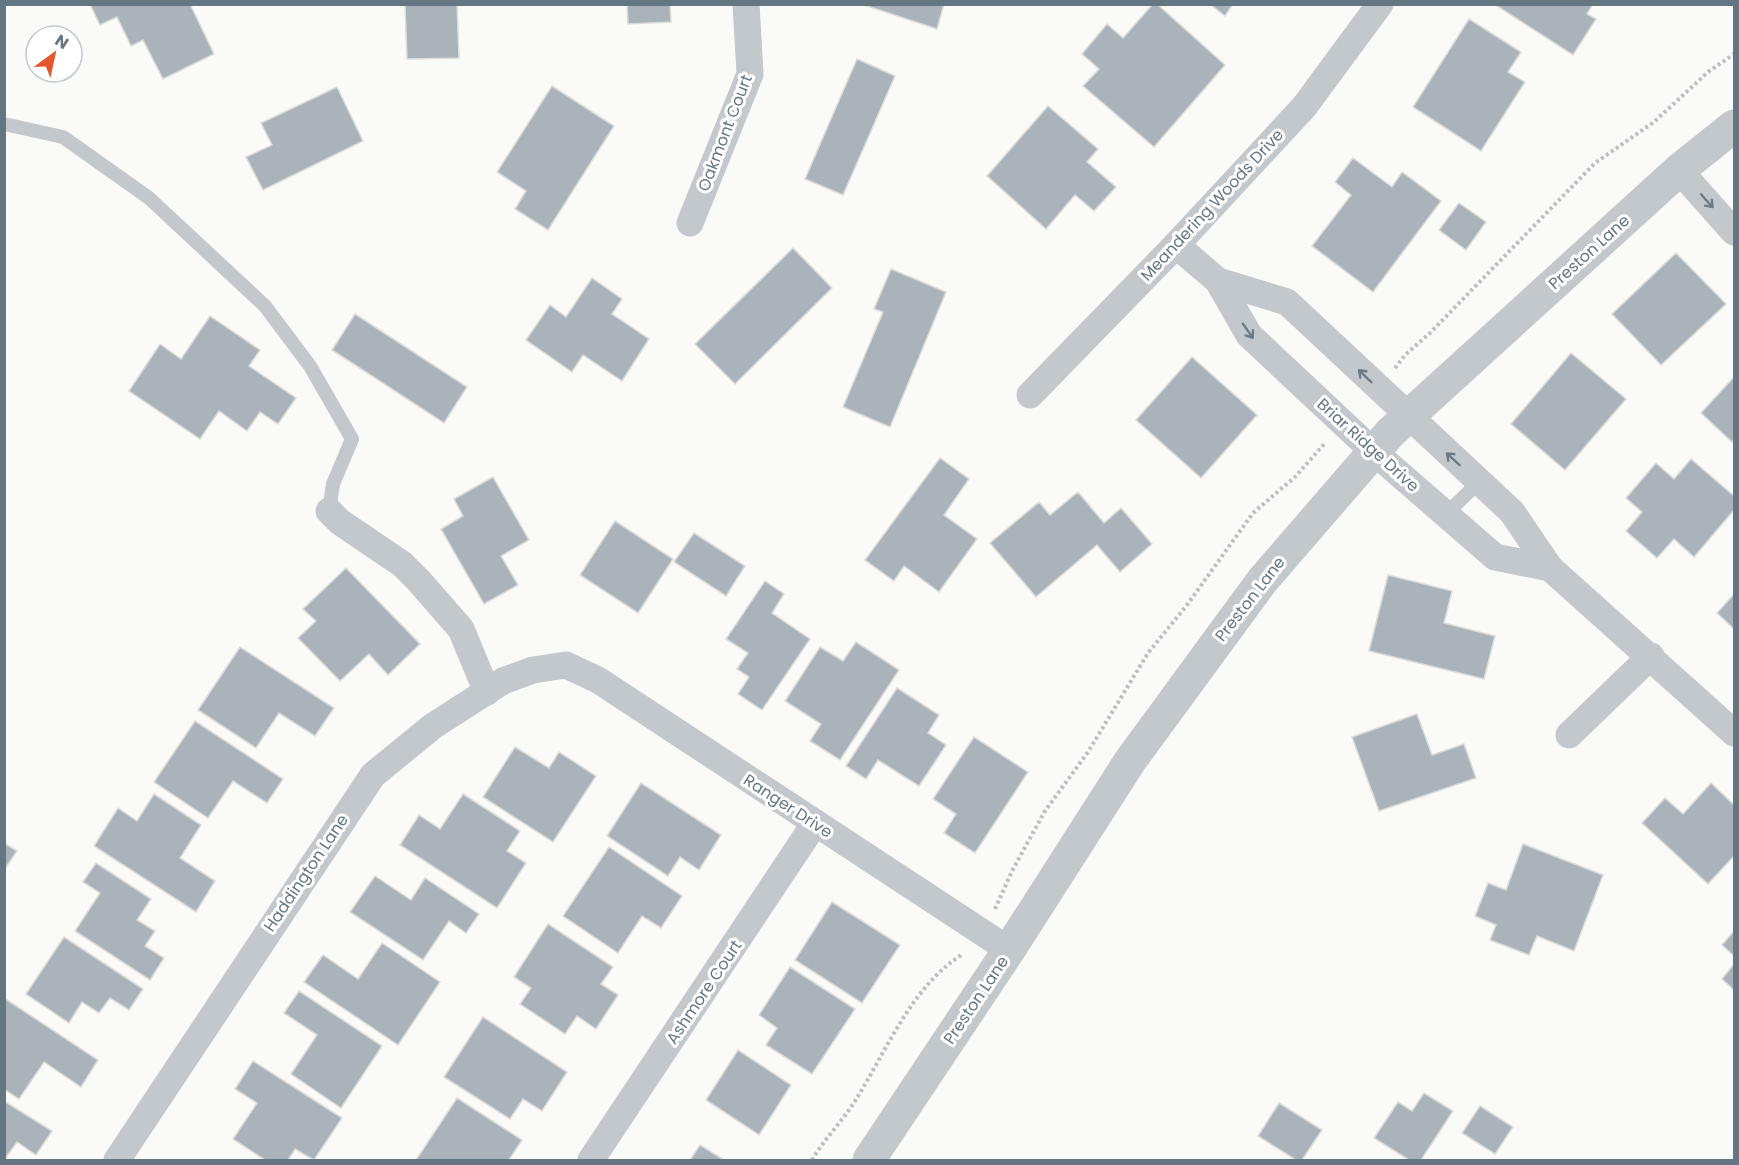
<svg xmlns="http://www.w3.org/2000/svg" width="1739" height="1165" font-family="Poppins,sans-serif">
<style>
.building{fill:#aab3b9;stroke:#dcdcda;stroke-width:1.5}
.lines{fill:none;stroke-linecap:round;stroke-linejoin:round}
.path{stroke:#bbbfc2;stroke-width:4;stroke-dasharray:3 3;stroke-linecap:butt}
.service{stroke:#c3c8cc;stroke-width:14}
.minor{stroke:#c3c8cc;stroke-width:27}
.tertiary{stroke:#c3c8cc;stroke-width:33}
.oneway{stroke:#6a7a87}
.labels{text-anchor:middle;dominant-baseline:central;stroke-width:6;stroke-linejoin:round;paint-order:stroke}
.street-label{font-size:16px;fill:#657683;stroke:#fff}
</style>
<rect width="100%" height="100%" fill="#fafaf8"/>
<g class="building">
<polygon points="90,4 190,4 214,54 163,79 143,40 131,46 117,17 100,25"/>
<polygon points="405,4 457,4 459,58 407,59"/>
<polygon points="627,4 670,4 671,22 628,24"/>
<polygon points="861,4 944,4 937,29"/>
<polygon points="1153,4 1157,4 1225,65 1154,147 1083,86 1099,69 1082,54 1107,24 1123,38"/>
<polygon points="1210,4 1233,4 1225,16"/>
<polygon points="1494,4 1593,4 1587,14 1596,19 1573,55"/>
<polygon points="1469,19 1521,52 1508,72 1525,82 1481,151 1413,107"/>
<polygon points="857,59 895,76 843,195 805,179"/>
<polygon points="552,86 614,126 548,230 515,209 526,191 497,172"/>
<polygon points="337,87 363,141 263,190 246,157 272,145 261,123"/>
<polygon points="1048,106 1098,149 1087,162 1116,187 1094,211 1075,195 1046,229 987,176"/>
<polygon points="1353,158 1392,187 1402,172 1441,201 1373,292 1312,246 1351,195 1335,182"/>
<polygon points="1459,203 1486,222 1466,250 1439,230"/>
<polygon points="793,248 832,288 735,384 695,344"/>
<polygon points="1676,253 1726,304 1661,365 1612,314"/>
<polygon points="891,269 946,292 890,427 843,407 883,312 874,309"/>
<polygon points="592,278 622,299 612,314 649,339 622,381 583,355 572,372 526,340 550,305 566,317"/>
<polygon points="355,314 467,387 444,423 332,350"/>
<polygon points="210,316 260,350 249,366 296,398 278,424 260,412 247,431 219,411 200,439 129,391 160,344 181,359"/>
<polygon points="1571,353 1626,399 1565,470 1511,424"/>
<polygon points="1192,357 1257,415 1201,478 1136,420"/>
<polygon points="1734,377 1734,439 1732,442 1701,413"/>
<polygon points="940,458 969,479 944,515 977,539 939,592 904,566 894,581 865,560"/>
<polygon points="1691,459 1734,496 1734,510 1694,557 1674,539 1657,558 1626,531 1642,512 1626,498 1656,463 1674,479"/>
<polygon points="493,477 529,540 501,556 518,585 484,604 441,529 463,516 454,499"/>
<polygon points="1078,492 1104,523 1121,508 1152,544 1120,572 1097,545 1036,597 990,543 1039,502 1050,515"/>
<polygon points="615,521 673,559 638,613 580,575"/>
<polygon points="694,533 745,566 726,596 674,562"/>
<polygon points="346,568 420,644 388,675 369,654 340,681 298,638 316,621 303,609"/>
<polygon points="1388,575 1452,591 1444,623 1495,636 1484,679 1369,651"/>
<polygon points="765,581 784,594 772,613 810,639 762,710 738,694 749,677 737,669 748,653 726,639"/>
<polygon points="1734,594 1734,629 1717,613"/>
<polygon points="856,642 899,670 840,760 810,741 821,724 785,701 820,647 843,661"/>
<polygon points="240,647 334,708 315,736 279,713 256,748 198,710"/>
<polygon points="897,688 939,715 928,733 946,745 919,786 878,760 866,779 846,766"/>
<polygon points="1417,714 1432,755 1464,744 1476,778 1379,811 1352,737"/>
<polygon points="195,721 283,779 267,803 233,781 208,818 154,782"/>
<polygon points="974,737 1028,772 975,853 944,833 956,814 933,799"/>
<polygon points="515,747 549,768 559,752 596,776 553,842 483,797"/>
<polygon points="641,783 721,835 699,870 680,857 668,876 607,836"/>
<polygon points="1711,783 1734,805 1734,856 1708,884 1642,823 1665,798 1683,814"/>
<polygon points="154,794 201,825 180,858 215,881 196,912 94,846 118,808 137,821"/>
<polygon points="463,794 520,831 507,851 526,863 497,908 400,845 419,815 440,829"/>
<polygon points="4,843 17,851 4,870"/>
<polygon points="1523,844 1603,875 1574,951 1537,936 1529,955 1490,940 1496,925 1475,916 1488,883 1506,890"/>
<polygon points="609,847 682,896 661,928 642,916 618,953 563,916"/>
<polygon points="96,863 151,899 137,920 155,931 145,946 164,958 150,980 75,931 100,893 83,882"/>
<polygon points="375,876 411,900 425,878 479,914 466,933 449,921 423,960 350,912"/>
<polygon points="832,902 900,945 862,1003 795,960"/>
<polygon points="548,924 613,967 601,984 618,995 596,1029 577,1016 565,1034 520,1004 531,988 514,977"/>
<polygon points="1734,931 1734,956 1722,945"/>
<polygon points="64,937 143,989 129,1010 110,998 99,1013 82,1002 69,1023 26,994"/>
<polygon points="382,943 440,982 398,1045 304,982 323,955 358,979"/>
<polygon points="1734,964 1734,990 1722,979"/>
<polygon points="790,967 855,1009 812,1074 766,1045 777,1028 759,1015"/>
<polygon points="299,991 382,1046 341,1108 291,1074 317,1035 284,1013"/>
<polygon points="4,998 98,1060 81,1087 44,1062 19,1099 4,1089"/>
<polygon points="483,1017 567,1072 542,1111 523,1099 510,1119 444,1077"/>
<polygon points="738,1050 791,1085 759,1135 706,1100"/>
<polygon points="253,1061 342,1118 314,1160 295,1149 288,1160 265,1160 233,1139 257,1103 235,1089"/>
<polygon points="1424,1093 1453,1111 1421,1160 1409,1160 1374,1138 1398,1102 1412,1111"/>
<polygon points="457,1098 522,1140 509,1160 416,1160"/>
<polygon points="4,1101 52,1131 36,1155 17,1142 4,1160"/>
<polygon points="1279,1103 1322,1130 1302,1160 1296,1160 1258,1136"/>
<polygon points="1480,1106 1513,1127 1495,1154 1462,1133"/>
<polygon points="700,1145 724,1160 690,1160"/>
</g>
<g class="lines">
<g class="path">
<polyline points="1395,368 1406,354 1430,333 1595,163 1654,122 1708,72 1734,54"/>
<polyline points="995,909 1012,871 1045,811 1088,752 1148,653 1187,605 1253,513 1295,477 1325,443"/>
<path d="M812 1160C824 1139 842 1122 855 1101 886 1052 912 985 963 954"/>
</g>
<g class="service">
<polyline points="4,124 63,137 149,198 265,306 310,366 352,439 333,484 329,511"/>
<polyline points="1446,514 1479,482"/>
</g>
<g class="minor">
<polyline points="1679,170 1734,232"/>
<polyline points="690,223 750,74 746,4"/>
<polyline points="1176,245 1218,281 1249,335 1374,452 1495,557 1550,568"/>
<polyline points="1218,281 1287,302 1512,512 1550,568 1734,733"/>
<polyline points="1030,395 1176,245 1304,107 1380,4"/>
<polyline points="329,511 340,522 402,564 419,581 461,629 487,692"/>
<polyline points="1569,735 1651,656"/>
<polyline points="117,1160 373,775 433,726 503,681 533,670 566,665 598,680 1009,950"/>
<polyline points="591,1160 815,823"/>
</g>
<polyline class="tertiary" points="869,1160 1009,950 1130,761 1262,581 1390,433 1679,170 1734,126"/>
</g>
<defs><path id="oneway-shaft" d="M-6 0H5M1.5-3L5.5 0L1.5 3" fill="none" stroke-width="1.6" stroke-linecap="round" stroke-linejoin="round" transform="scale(1.5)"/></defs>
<g class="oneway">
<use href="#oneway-shaft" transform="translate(1707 201) rotate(48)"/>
<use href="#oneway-shaft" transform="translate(1248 331) rotate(55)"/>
<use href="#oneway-shaft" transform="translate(1365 376) rotate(-136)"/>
<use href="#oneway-shaft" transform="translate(1453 459) rotate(-137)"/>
</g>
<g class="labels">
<g class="street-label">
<text transform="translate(725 133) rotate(-69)">Oakmont Court</text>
<text transform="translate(1212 205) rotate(-47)">Meandering Woods Drive</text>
<text transform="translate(1589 252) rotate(-42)">Preston Lane</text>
<text transform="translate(1368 445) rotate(42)">Briar Ridge Drive</text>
<text transform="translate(1250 599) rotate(-52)">Preston Lane</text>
<text transform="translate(788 806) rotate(33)">Ranger Drive</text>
<text transform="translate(306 873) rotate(-56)">Haddington Lane</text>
<text transform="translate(704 992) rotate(-56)">Ashmore Court</text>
<text transform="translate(976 1000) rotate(-56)">Preston Lane</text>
</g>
</g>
<rect width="1739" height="1165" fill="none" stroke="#657683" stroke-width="12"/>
<g transform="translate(54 54) rotate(33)"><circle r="28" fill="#ffffff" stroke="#c1c8cd" stroke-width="1.5"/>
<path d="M0-4.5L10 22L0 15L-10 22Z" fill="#e4572e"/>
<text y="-9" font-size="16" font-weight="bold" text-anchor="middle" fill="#657683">N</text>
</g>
</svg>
